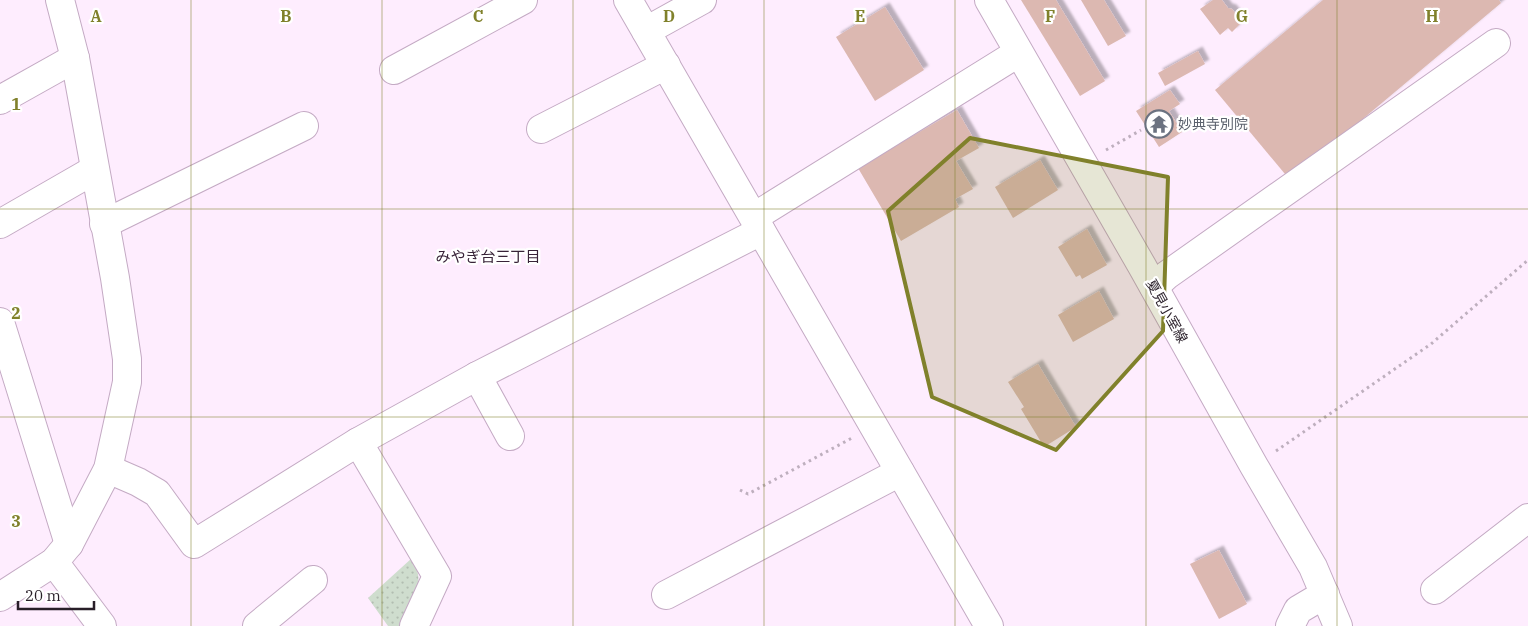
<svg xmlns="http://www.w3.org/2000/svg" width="1528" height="626" font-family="'IBM Plex Serif','Noto Sans JP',serif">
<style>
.park{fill:url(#park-dots)}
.building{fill:#dcb8b1;filter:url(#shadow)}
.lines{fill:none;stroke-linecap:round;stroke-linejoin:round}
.minor-casing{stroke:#c4aac4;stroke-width:30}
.major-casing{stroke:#c4aac4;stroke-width:30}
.path{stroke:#beafbe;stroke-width:3;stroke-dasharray:2.5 4;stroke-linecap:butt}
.minor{stroke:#fff;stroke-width:28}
.major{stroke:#fff;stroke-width:28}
.marked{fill:#80812b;fill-opacity:0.2;stroke:#80812b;stroke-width:4;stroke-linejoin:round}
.grid{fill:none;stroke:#80812b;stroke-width:1;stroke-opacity:0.55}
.labels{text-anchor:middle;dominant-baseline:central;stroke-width:4.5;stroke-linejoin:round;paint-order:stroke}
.worship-label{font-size:14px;fill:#5b616d;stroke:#fff;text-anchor:start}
.street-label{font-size:14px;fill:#281e28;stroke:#fff}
.neighbourhood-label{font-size:15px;fill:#382338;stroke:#fff}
.grid-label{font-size:16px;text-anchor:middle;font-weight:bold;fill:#80812b;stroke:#fff;stroke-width:4.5;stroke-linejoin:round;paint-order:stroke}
</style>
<defs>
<pattern id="park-dots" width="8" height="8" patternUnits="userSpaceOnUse" patternTransform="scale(1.25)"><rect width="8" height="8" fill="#cfddce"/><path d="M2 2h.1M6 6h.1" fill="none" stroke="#b2bdb1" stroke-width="1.8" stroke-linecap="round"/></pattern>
<filter id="shadow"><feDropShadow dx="4.5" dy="-4.5" stdDeviation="1" flood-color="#0004"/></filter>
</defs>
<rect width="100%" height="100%" fill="#feedfe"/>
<path class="park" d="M412 558C427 585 413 600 402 626H388L368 598Z"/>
<g class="building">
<polygon points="1021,0 1056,0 1105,81 1080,96"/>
<polygon points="1081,0 1104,0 1126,36 1108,46"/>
<polygon points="1213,0 1222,0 1228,8 1232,9 1242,22 1232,32 1228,28 1220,35 1200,9"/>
<polygon points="1323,0 1499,0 1501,3 1290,180 1215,90"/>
<polygon points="885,7 924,70 875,101 836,37"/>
<polygon points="1198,51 1205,64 1165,86 1158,73"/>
<polygon points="1170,90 1180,104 1169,111 1182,132 1159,147 1136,111"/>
<polygon points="957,110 979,148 956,161 973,189 955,199 959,207 901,241 858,168"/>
<polygon points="1040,160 1058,190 1013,218 995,187"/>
<polygon points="1087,229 1107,265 1082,279 1080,275 1076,277 1058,247"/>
<polygon points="1099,291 1114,319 1073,342 1058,315"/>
<polygon points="1038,364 1076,427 1044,447 1021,409 1024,407 1008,382"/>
<polygon points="1219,550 1247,604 1219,619 1190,564"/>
</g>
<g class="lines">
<g class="minor-casing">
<g id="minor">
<polyline points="628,0 989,626"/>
<polyline points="646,31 702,0"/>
<polyline points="394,70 523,0"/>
<polyline points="0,100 75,58"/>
<polyline points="541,129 666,65"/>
<polyline points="754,217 1018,53"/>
<polyline points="0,224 94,170"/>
<polyline points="104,224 304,126"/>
<polyline points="1154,287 1167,275 1496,43"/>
<polyline points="0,322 69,544"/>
<polyline points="477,376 510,436"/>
<polyline points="358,442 437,576 414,626"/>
<polyline points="108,469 138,482 157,493 194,544 358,442 477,376 761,231"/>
<polyline points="54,562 102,626"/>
<polyline points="1435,590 1528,518"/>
<polyline points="666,595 900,472"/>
<polyline points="0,597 54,562 69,544 108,469 127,382 127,359 115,278 75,58 60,0"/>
<polyline points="257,626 313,580"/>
</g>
</g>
<g class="major-casing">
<g id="major">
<polyline points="989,0 1142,266 1254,466 1313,567 1338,626"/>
<polyline points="1290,626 1298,610 1325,594"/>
</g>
</g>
<g class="path">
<polyline points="1106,150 1141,130"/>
<polyline points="1276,451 1431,344 1528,260"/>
<polyline points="740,490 748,494 852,438"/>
</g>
<use href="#minor" class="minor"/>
<use href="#major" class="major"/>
</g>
<path class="marked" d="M970 138 1168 177 1163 331 1056 450 932 397 888 211Z"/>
<path class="grid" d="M191 0V626M382 0V626M573 0V626M764 0V626M955 0V626M1146 0V626M1337 0V626M0 209H1528M0 417H1528"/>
<defs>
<g id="temple-ring" transform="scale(1.4375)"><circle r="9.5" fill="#fff" stroke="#6b7280" stroke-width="1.5"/><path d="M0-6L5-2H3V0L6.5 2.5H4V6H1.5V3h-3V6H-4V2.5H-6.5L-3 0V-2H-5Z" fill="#6b7280"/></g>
</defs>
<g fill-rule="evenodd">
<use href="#temple-ring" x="1159" y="124"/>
</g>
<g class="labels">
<g class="worship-label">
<text x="1178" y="124">妙典寺別院</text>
</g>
<g class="street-label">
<text transform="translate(1167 311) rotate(61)">夏見小室線</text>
</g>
<g class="neighbourhood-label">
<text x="488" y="256">みやぎ台三丁目</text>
</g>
</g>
<g class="grid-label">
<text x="96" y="22">A</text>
<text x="286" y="22">B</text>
<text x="478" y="22">C</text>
<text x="669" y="22">D</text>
<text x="860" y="22">E</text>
<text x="1050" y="22">F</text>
<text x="1242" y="22">G</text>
<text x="1432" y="22">H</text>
<text x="16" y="110">1</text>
<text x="16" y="319">2</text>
<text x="16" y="527">3</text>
</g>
<path d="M18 601v8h76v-8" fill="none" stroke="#281e28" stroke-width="2.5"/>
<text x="25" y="601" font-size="15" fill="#281e28" stroke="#ffffff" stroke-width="4" paint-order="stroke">20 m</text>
</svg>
